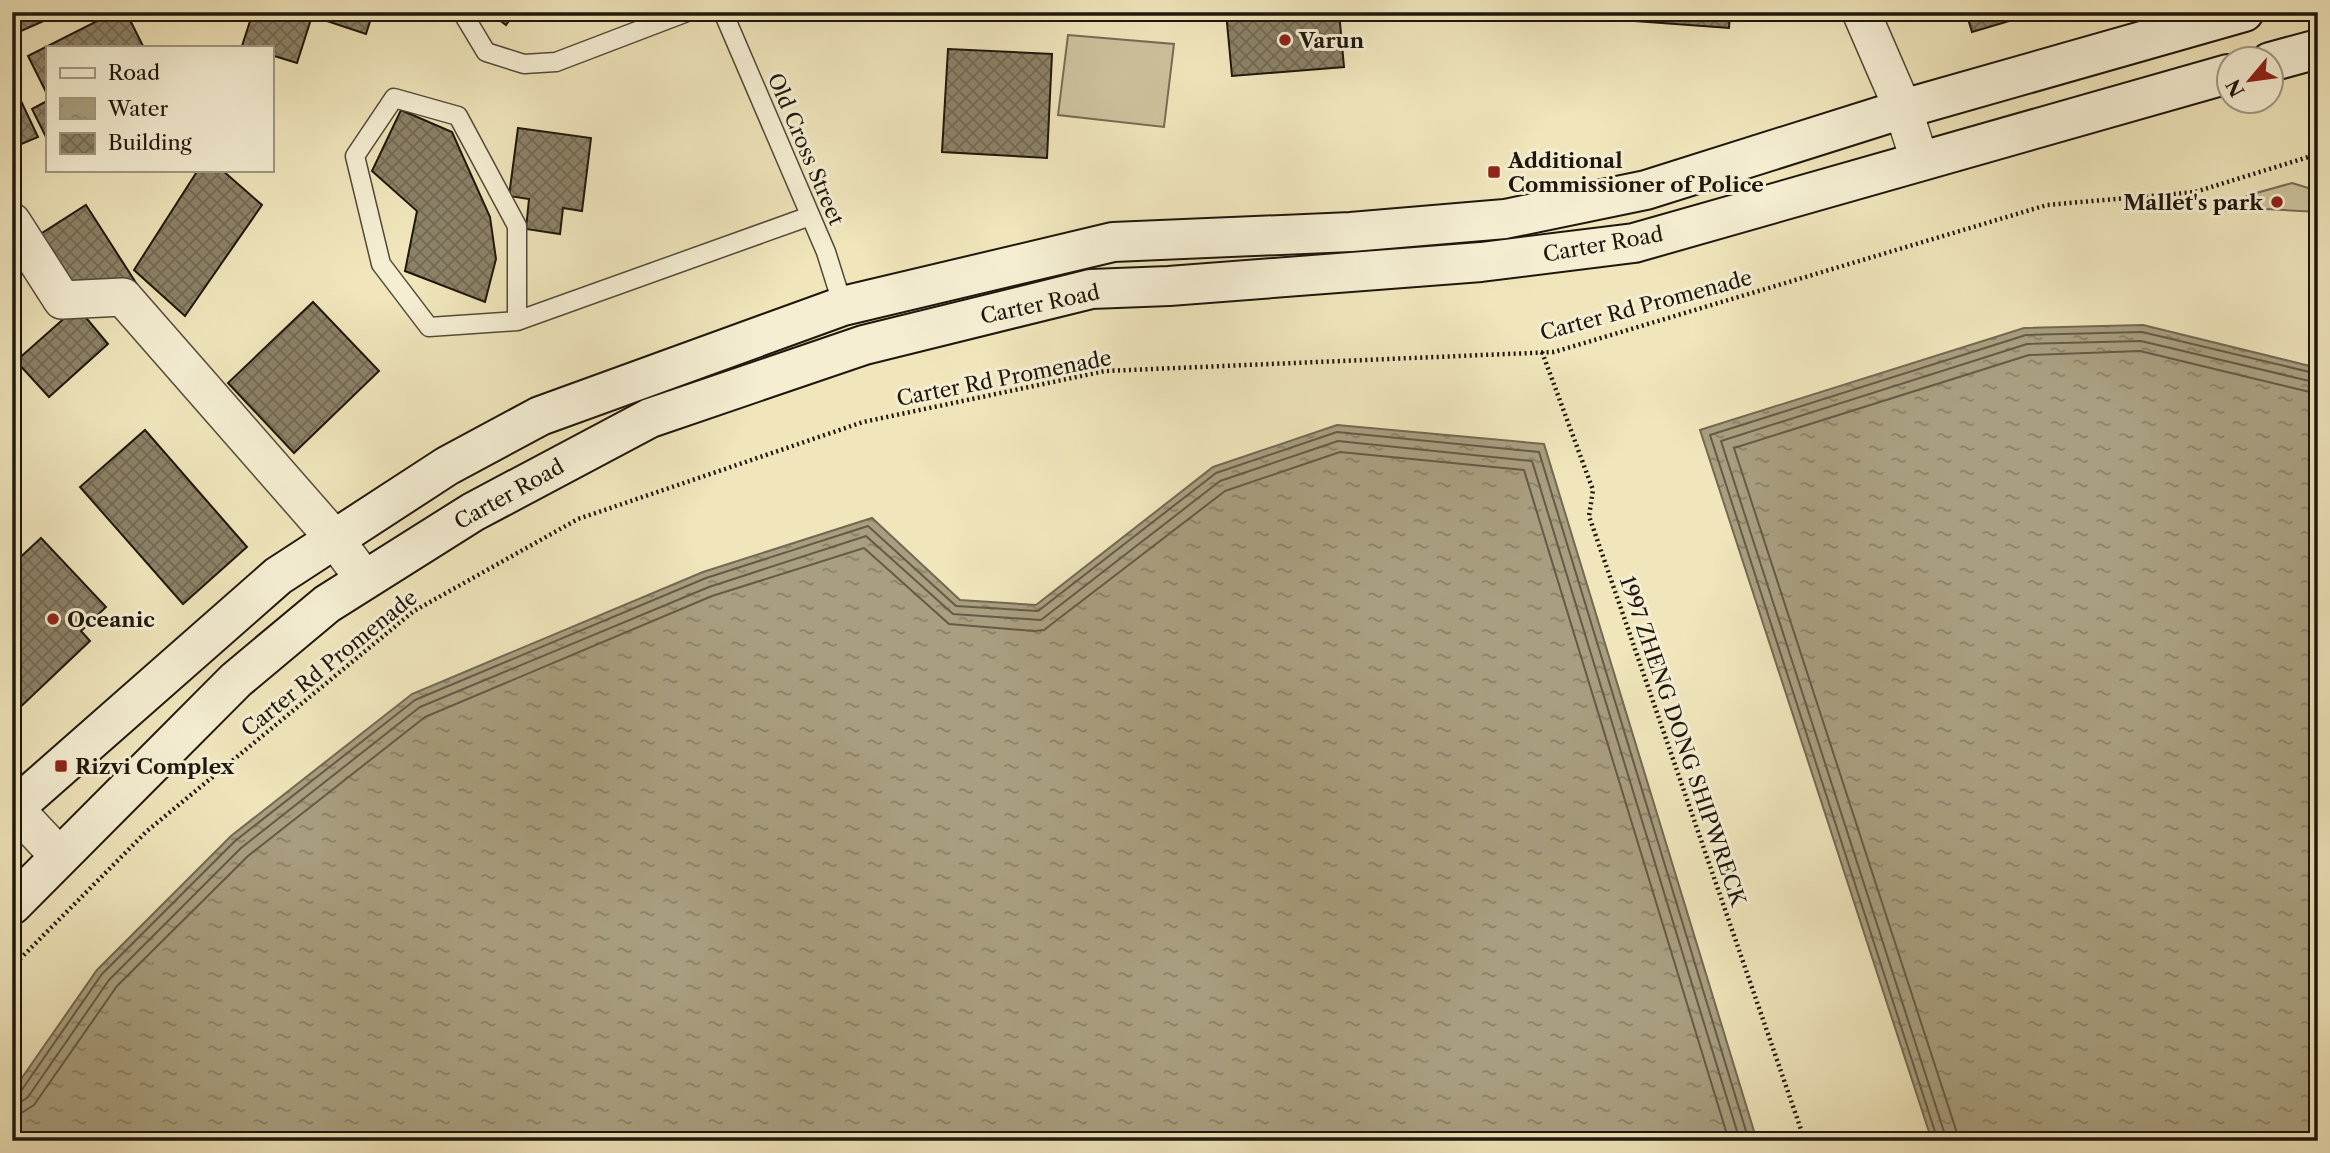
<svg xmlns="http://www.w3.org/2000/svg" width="2330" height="1153" font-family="'Libre Caslon Text',serif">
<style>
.pitch{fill:#ccc29d;stroke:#766c54;stroke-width:2}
.water{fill:url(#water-ripples);stroke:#726952;stroke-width:2}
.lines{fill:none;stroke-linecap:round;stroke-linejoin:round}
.shore{stroke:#645b46;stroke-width:2}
.building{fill:url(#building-cross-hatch);stroke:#1f170c;stroke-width:2}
.lane-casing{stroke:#534a38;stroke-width:21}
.street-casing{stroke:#534a38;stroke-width:40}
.secondary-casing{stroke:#1f170c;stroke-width:42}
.path{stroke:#1f170c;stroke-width:4.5;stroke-dasharray:2 3.5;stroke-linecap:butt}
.lane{stroke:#f5eed3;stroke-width:18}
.street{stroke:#f5eed3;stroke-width:37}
.secondary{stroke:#f5eed3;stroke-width:38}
.poi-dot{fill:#8f2418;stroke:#f5eed3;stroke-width:2.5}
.labels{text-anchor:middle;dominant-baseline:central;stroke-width:6;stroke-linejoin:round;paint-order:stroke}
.poi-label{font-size:21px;font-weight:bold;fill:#1f170c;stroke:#f5eed3;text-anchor:start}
.street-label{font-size:21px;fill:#1f170c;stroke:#f5eed3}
</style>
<defs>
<pattern id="water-ripples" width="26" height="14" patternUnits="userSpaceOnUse" patternTransform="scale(1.75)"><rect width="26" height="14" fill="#a99f80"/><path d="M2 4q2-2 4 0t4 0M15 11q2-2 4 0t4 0" fill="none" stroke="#898167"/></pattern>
<pattern id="building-cross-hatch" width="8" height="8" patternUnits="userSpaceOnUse" patternTransform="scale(1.75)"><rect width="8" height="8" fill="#8c8267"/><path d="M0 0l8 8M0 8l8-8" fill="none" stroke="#726953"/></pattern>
</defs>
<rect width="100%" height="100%" fill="#f0e5bb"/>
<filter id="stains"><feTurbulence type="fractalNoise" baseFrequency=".00286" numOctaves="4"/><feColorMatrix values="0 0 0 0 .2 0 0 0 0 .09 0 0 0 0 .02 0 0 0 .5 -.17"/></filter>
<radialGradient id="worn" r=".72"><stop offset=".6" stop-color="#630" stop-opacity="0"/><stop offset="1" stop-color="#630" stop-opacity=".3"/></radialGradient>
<g class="pitch">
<polygon points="1068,35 1174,44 1164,127 1058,115"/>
<polygon points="2292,183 2318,191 2318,212 2266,209 2221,211 2249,195"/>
</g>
<g class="water">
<polygon points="2143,325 2318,368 2318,1141 1932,1141 1700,430 2024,328"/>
<polygon points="1337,425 1544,444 1757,1141 12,1141 12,1092 97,970 231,836 412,694 703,572 872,518 960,600 1036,605 1213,467"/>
</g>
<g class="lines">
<g class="shore">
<polyline points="12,1095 21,1091 102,974 235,841 415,700 706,578 868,526 956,606 1038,611 1216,473 1337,432 1539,452 1749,1141"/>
<polyline points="12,1103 21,1102 28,1097 109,980 241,848 420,707 709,587 866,536 953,614 1041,620 1220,481 1338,441 1532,461 1740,1141"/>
<polyline points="12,1114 23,1112 34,1105 117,986 248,856 425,717 712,596 864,548 949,624 1034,631 1044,630 1225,491 1340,452 1524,470 1729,1141"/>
<polyline points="1938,1141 1710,435 2026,335 2142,332 2318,374"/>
<polyline points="1947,1141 1721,441 2027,344 2141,341 2318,383"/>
<polyline points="1957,1141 1956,1130 1734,448 2029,355 2140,351 2318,394"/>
</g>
</g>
<g class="building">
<polygon points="12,12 64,12 12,35"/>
<polygon points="115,12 126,12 143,46 47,47 47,94 28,56"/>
<polygon points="253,12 373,12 366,34 312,16 297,63 271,55 271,47 242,46"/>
<polygon points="489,12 515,12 506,25"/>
<polygon points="1226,12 1339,12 1344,67 1232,76"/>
<polygon points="1609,12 1730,12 1729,28 1608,19"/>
<polygon points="1966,12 2040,12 1972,32"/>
<polygon points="948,49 1052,54 1047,158 942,152"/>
<polygon points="12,82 38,137 12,148"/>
<polygon points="47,101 47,139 32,109"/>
<polygon points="401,110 452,132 490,217 496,259 485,302 405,271 417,211 372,171"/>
<polygon points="518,128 591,138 582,211 563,208 560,234 526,229 529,199 509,196"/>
<polygon points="198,170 222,170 262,205 185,316 134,270"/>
<polygon points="86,205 138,286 106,307 17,249"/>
<polygon points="313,302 379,371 294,453 228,383"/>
<polygon points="77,307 108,344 49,397 16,361"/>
<polygon points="145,430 247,547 183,604 80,487"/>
<polygon points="41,538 106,607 81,631 90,641 12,715 12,565"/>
</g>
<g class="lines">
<g class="lane-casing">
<g id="lane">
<polyline points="462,12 486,52 524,64 556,62 687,12"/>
<polyline points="723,12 826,252 843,306"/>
<polyline points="517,321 517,226 458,116 394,98 355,156 381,264 429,327 517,321 810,216"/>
</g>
</g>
<g class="street-casing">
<g id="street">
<polyline points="1861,12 1903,109 1920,162"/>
<polyline points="12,222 62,300 123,297 334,538 365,580"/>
<polyline points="12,806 60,857"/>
</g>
</g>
<g class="secondary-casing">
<g id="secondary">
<polyline points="2270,62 2318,49"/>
<polyline points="12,810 278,576 447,466 540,416 843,306 1113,242 1351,232 1505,219 1646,190 1903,109 2244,12"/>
<polyline points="12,905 236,680 327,604 473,512 650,418 864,345 1091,289 1169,286 1481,262 1634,243 2228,74"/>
</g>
</g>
<g class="path">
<polyline points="1542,352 1593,490 1589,516 1805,1141"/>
<polyline points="12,967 147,831 414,611 578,519 863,422 1105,371 1554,352 2047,205 2195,192 2318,154"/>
</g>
<use href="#lane" class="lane"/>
<use href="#street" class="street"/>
<use href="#secondary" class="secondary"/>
</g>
<g class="poi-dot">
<circle cx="1285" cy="40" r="7"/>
<rect x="1487" y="165" width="14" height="14" rx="3.5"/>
<circle cx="2277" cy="202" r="7"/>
<circle cx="53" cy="619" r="7"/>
<rect x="54" y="759" width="14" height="14" rx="3.5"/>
</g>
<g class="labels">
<g class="poi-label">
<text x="1299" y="40">Varun</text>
<text x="1508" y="160">Additional<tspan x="1508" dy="24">Commissioner of Police</tspan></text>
<text x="2263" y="202" text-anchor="end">Mallet's park</text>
<text x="67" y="619">Oceanic</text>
<text x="75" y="766">Rizvi Complex</text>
</g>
<g class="street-label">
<text transform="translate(806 149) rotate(67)">Old Cross Street</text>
<text transform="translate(1603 244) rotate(-10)">Carter Road</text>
<text transform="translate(1040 304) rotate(-12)">Carter Road</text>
<text transform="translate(1646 305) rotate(-15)">Carter Rd Promenade</text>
<text transform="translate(1004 378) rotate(-11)">Carter Rd Promenade</text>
<text transform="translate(509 494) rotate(-29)">Carter Road</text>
<text transform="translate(329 663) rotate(-39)">Carter Rd Promenade</text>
<text transform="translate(1683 741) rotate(71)">1997 ZHENG DONG SHIPWRECK</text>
</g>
</g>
<rect width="2330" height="1153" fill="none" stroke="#f0e5bb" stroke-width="42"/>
<rect x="14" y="14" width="2302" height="1125" fill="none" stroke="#1f170c" stroke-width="3.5"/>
<rect x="21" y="21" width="2288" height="1111" fill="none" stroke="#1f170c" stroke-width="2"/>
<rect x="46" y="46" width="228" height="126" fill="#f5eed3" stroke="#9f9883" stroke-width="2"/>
<rect x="60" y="68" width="35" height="10" fill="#f5eed3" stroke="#9f9883" stroke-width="2"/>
<text x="108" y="80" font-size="21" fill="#1f170c">Road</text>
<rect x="60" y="98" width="35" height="21" fill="url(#water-ripples)" stroke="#9f9883" stroke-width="2"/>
<text x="108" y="116" font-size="21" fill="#1f170c">Water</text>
<rect x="60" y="133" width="35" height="21" fill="url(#building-cross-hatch)" stroke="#9f9883" stroke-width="2"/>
<text x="108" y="150" font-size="21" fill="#1f170c">Building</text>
<g transform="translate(2250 80) rotate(241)"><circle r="33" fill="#f5eed3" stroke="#9f9883" stroke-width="2"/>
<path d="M0-5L12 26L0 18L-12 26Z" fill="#8f2418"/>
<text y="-10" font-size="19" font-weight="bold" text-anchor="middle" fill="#1f170c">N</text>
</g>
<rect width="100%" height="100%" filter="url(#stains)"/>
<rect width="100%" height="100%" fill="url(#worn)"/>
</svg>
